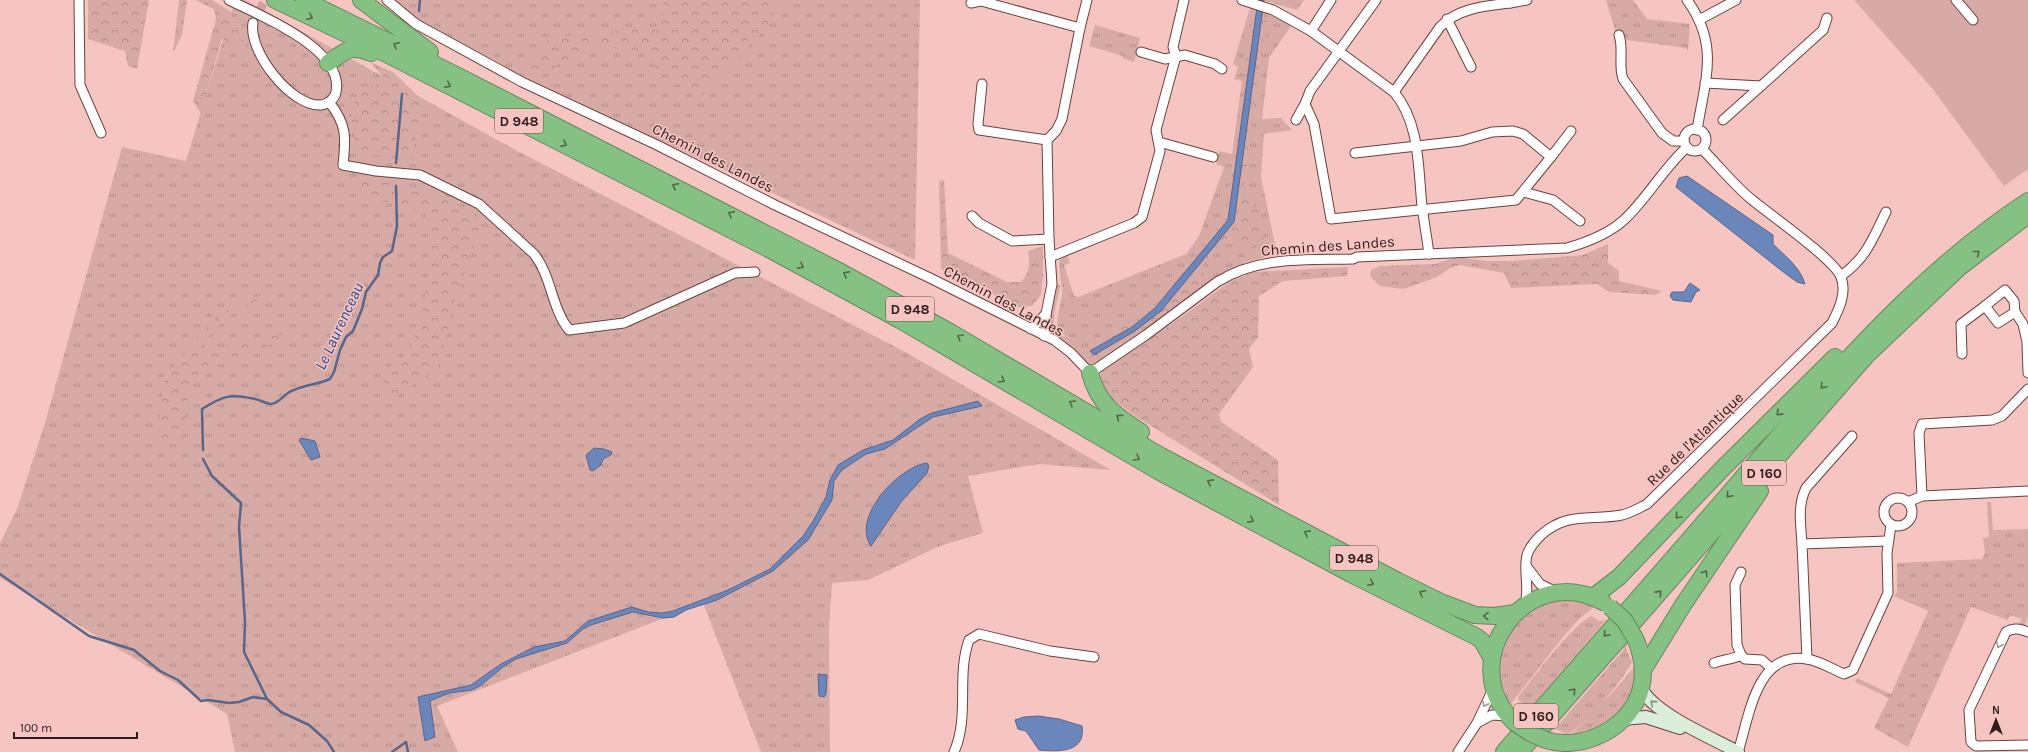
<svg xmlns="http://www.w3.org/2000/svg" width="2028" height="752" font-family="Karla,sans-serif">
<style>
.grass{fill:url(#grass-tufts)}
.forest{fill:url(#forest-crowns)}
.pitch{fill:#d7aaa6}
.water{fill:#6b86bb;stroke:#59668b}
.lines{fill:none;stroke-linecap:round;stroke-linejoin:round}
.stream{stroke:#59668b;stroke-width:2.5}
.street-tunnel{stroke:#cea3a0;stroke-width:9;stroke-dasharray:9 4.5;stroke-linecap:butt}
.street-casing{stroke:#6a423f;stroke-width:11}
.secondary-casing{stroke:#6a423f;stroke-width:14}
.highway-casing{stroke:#66885e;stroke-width:18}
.street{stroke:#fff;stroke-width:9}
.secondary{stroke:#daecda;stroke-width:12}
.highway{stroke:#84c182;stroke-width:16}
.highway-bridge-casing{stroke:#66885e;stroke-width:18;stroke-linecap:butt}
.highway-bridge{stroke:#84c182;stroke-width:16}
.oneway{stroke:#55674a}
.oneway2{stroke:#a19999}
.oneway3{stroke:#8d8f84}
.labels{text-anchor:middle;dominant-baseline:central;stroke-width:3;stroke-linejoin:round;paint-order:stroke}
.shield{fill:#f6c5c1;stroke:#6b4f4e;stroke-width:1}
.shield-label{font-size:14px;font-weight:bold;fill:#2f1d1c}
.street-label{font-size:15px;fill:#2f1d1c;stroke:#f6c5c1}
.water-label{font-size:16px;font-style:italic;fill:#2e4e91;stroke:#f6c5c1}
</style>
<defs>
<pattern id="grass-tufts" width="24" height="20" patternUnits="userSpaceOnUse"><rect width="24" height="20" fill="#d7aaa6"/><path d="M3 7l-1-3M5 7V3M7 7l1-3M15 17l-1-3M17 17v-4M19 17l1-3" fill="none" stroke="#af8a86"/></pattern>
<pattern id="forest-crowns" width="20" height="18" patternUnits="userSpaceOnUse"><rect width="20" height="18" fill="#d7aaa6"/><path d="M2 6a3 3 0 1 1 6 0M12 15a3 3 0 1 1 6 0" fill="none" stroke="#af8a86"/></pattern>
</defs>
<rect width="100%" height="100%" fill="#f6c5c1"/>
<g class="grass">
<polygon points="235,0 245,0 510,147 907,353 1111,470 1039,464 968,476 983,533 940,546 868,580 832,583 829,628 830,752 761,752 703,603 437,706 458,752 235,752 227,714 0,578 0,543 17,509 45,423 122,147 186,161"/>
<polygon points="381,0 920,0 915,260 521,75"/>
<polygon points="1262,0 1304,0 1297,10"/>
<polygon points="1606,0 1633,0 1647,19 1690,24 1688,51 1686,48 1627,40 1615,30"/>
<path d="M1250 8 1275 17 1291 26 1269 58 1262 119 1281 118 1292 130 1264 134 1261 177 1277 254 1246 262 1223 274 1109 356 1095 365 1087 364 1052 334 1049 324 1056 285H1060C1059 300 1051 315 1055 330L1064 337 1065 335 1058 330C1055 315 1063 303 1062 288 1061 278 1058 269 1060 259L1067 255 1070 263 1064 265 1074 296 1078 297 1186 254 1199 236 1224 167 1216 164 1219 151 1232 154 1242 81 1234 79 1238 67 1233 64Z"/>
<polygon points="1095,25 1140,38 1134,62 1122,58 1123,56 1089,46"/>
<polygon points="1987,502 1991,502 1993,530 2028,529 2028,617 2024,628 2018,626 2022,619 2010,615 2008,620 1971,607 1908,747 1874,728 1889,698 1855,682 1857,678 1891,694 1928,611 1894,596 1897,592 1897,563 1982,559 1985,553 1983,538 1989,537"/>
<polygon points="1569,599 1595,606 1579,619 1563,637 1510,705 1500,680 1502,643 1523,615 1548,602"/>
<path d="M1592 616 1599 621 1606 620 1526 713 1524 705 1519 701 1518 697C1532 680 1574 622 1592 616Z"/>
<path d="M1629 639 1626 648 1632 662C1622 682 1589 719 1571 733L1566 734 1556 729 1546 733 1556 723 1559 724 1624 649 1621 647Z"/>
<polygon points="1635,666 1637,667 1632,695 1620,713 1592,731 1570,736 1618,686"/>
</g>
<g class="forest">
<polygon points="88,0 149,0 137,69 128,66 125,51 88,39"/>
<polygon points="179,0 187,0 182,35 173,53"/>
<polygon points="195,0 212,0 230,11 247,49 232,46 222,38 201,114 193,101 216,19 214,9"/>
<polygon points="664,0 780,0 765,29 700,97 659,73 646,52 598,46 559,64 537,80 526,72 548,38 661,26"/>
<polygon points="1264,16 1269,28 1261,44 1243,199 1253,202 1262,218 1263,244 1247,250 1236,246 1238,235 1234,232 1215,249 1204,263 1202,285 1153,323 1101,359 1089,360 1076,347 1092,344 1131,323 1157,304 1225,219 1253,18"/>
<polygon points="370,62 393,72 418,96 419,114 412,161 356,152 351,112 359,87 376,85 387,81"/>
<polygon points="361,176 442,198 474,213 479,229 457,292 438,368 392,399 380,374 409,352 422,315 434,235 424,212 359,195 355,181"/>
<path d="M944 180 948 253 1007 282H1021C1030 272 1030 263 1028 251L1043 246V277L1041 295 1032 306 1019 307 941 269 939 181Z"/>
<polygon points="1608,244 1608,263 1619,271 1619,281 1662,291 1656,295 1609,292 1597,284 1511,288 1504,273 1460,265 1450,268 1437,277 1404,289 1380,286 1370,276 1371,270 1380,266 1435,264 1457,257 1485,261 1511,261 1583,255"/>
<polygon points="1348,267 1347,276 1283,281 1259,296 1258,337 1249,349 1253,367 1219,414 1221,422 1278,460 1279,505 1135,416 1103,392 1098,381 1102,371 1180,318 1229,282 1254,272"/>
<path d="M267 292V296C240 309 220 318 204 344L208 352 286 333 289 338 203 370 189 387 182 444 156 442 165 377 217 315Z"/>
</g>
<polygon class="pitch" points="1854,0 2028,0 2028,169 2004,186 1932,88"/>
<g class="water">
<polygon points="1258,0 1264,0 1234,222 1161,311 1135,331 1094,355 1090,351 1132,327 1155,308 1228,220"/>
<path d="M1687 176 1773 235V244C1785 256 1800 267 1805 284L1797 282 1782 271 1676 187 1679 178Z"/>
<polygon points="1690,283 1700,290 1696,292 1691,302 1673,300 1670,296 1672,292 1684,292"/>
<polygon points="978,401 982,406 933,417 885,449 866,454 842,470 834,481 832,500 808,540 773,571 717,600 686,610 674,617 663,618 633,612 591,625 583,629 567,643 516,659 503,667 480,686 472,690 449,693 430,701 435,737 425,741 418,697 471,685 501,664 534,647 565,641 588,621 632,607 648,612 662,613 673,611 728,590 770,569 803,536 813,521 826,497 830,480 838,465 863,450 893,440 920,419 932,413"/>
<polygon points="301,438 315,441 320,457 311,460 299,440"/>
<polygon points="594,448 604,449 612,452 611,455 603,459 601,465 593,471 590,470 586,455"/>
<path d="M927 463 929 466 927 473 901 502 871 546C851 518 898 467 927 463Z"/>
<polygon points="818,674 827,675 826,694 824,697 819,696"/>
<path d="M1038 716 1059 719 1082 726C1086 752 1060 752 1039 750L1026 731 1018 729 1015 720 1024 717Z"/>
</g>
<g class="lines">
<g class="stream">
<polyline points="419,11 420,0"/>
<polyline points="396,163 402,94"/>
<path d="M203 450 202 409C223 396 230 393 255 399 260 400 265 403 270 404 278 404 282 397 288 393 300 385 317 385 330 379L334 372 340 350 346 337 353 331 362 309 366 292 378 275 380 263 383 257 392 251 397 226 396 186"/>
<polyline points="203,459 212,476 241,503 239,527 245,622 244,652 267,699 281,712 309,725 327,741 334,752"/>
<polyline points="0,574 89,636 134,650 160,671 178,680 201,701 208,700 229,703 239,702 253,697 267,699"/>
<polyline points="392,752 406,742 408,752"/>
</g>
<polyline class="street-tunnel" points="253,23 265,0"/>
<g class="street-casing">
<g id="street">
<polyline points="79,0 80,85 101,133"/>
<path d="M229 0C259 15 345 49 336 92 335 99 328 104 321 105 291 107 248 51 253 23"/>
<path d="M387 0 416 24 522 82 657 145 775 205 930 278 1054 340 1071 353 1090 373 1146 335 1217 282C1259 256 1305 260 1353 259L1357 257 1567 248C1588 242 1609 234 1625 219 1648 197 1663 169 1687 147"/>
<path d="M1242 0 1273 10 1311 31 1394 92C1420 123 1418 167 1422 206 1424 222 1427 238 1429 254"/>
<path d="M1687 0C1720 45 1705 80 1697 130"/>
<polyline points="1956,0 1973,20"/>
<polyline points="971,3 981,1 1080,28"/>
<polyline points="1510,3 1527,0"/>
<polyline points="1447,19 1471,67"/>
<polyline points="1699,20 1736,0"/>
<polyline points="1311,31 1331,0"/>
<path d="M1619 35C1624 49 1618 65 1623 79L1662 133 1673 141H1684"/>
<polyline points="1141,52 1165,59 1185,55 1215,64 1222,69"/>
<polyline points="1705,83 1761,86 1823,30 1827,18"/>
<polyline points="982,84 978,124 979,130 1047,140"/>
<path d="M1394 92 1440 27C1458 8 1485 6 1510 3V0"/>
<path d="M329 102C347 124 346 138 343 165L376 171 420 175 479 204 534 254C552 277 551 307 569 330L624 323 735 273 755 272"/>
<polyline points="1296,120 1305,104"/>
<polyline points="1723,120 1761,86"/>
<circle cx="1695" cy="140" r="11"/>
<polyline points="1159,142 1213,157"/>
<polyline points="1355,153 1461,141 1492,132 1513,131 1523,134 1551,157 1516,200 1331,219 1314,124 1305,104 1310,91 1376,0"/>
<polyline points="1551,157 1571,131"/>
<polyline points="1524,192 1553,200 1580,221"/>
<polyline points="972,216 979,223 1012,241 1049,239"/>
<polyline points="1050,257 1134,223 1142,217 1160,151 1156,130 1176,56 1173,47 1184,0"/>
<path d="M1841 276C1867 257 1872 240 1886 212"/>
<polyline points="2015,312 1998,323 1985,306 2005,290 2014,301 2015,312 2023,324 2027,342 2028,373"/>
<polyline points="1031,329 1046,314"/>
<polyline points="1044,336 1046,331 1046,314 1052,284 1049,239 1047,140 1056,131 1062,119 1080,28 1087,0"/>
<polyline points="1962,354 1961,324 1985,306"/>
<polyline points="1922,496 1919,433 1922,424 1992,420 2002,416 2028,389"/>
<circle cx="1898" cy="512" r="14"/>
<polyline points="1908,502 1922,496 2028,491"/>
<path d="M1802 544C1801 525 1797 506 1806 488L1852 436"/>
<polyline points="1527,567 1540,584 1556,592"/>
<path d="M1525 604C1530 588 1523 571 1527 555 1529 548 1535 541 1541 535 1568 511 1590 521 1622 515 1631 513 1639 508 1647 504L1832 323C1839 309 1847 293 1841 277 1834 259 1769 214 1751 199 1733 184 1718 165 1702 149"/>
<path d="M2028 632C2020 629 2014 627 2006 632L1969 710 1971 742 1976 746 2028 745"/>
<polyline points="1741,655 1737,645 1735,585 1741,572"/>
<polyline points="1807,659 1802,544 1887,541"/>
<path d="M1714 663C1724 659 1732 660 1741 655L1745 659 1762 660 1771 668"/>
<polyline points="1477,723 1492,715 1508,716"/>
<path d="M954 752C970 716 956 676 969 640L979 634 1050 651 1094 657"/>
<polyline points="1458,752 1477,723 1494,687"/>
<path d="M1738 752C1749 718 1756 650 1807 659 1820 661 1832 669 1844 674L1853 670 1888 593 1887 553 1891 525"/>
</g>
</g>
<g class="secondary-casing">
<g id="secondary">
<path d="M1641 688C1654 714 1712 738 1738 752"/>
<polyline points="1623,719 1646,717 1680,728"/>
</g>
</g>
<g class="highway-casing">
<g id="highway">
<polyline points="275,0 363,42 767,248 900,320 1158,471 1351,574 1477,637 1482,641 1492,659"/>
<polyline points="304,0 456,75 839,271 950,332 1161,456 1398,581 1443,603 1475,615 1495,616 1515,613"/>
<polyline points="361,0 430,52"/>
<path d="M328 63C346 51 349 44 371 53"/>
<path d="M1090 373C1098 404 1116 416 1141 432"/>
<polyline points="1593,597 1619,577 1723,468 1835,357"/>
<polyline points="1643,670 1683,605 1760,491"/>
<path d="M1514 722C1453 662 1526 560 1603 602"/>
<path d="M1546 740C1583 752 1632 727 1641 688 1645 672 1642 655 1636 640"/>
<path d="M1504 752C1582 662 1661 573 1738 483 1827 381 1914 276 2028 201"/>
<polyline points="1520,752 1867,355 1960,267 2028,215"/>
</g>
</g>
<use href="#street" class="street"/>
<use href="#secondary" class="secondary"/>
<use href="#highway" class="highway"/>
<g class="highway-bridge-casing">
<g id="highway-bridge">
<polyline points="1610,607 1625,621 1636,640"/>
<polyline points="1514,722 1530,733 1546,740"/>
</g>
</g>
<use href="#highway-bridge" class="highway-bridge"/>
</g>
<defs><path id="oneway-chevron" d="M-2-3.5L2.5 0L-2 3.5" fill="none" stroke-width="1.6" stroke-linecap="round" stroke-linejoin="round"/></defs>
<g class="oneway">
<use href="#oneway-chevron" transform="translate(310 17) rotate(26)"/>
<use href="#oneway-chevron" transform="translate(396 45) rotate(-153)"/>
<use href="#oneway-chevron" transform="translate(448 85) rotate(27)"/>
<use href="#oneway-chevron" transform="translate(564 144) rotate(27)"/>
<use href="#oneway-chevron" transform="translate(675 186) rotate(-153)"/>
<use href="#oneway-chevron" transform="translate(731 214) rotate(-153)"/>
<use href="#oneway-chevron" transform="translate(1977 253) rotate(-38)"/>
<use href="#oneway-chevron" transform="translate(801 266) rotate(28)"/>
<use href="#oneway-chevron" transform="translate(846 274) rotate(-151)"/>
<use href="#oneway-chevron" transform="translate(960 337) rotate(-150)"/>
<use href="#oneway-chevron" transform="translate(1002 380) rotate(30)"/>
<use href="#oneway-chevron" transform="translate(1823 386) rotate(131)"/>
<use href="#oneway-chevron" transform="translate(1072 403) rotate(-150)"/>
<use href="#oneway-chevron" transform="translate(1779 413) rotate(136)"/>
<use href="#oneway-chevron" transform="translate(1119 417) rotate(-143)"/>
<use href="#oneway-chevron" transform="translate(1137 458) rotate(30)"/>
<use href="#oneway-chevron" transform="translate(1210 482) rotate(-152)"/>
<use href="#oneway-chevron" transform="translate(1729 495) rotate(131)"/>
<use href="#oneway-chevron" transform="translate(1678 516) rotate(133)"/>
<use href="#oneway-chevron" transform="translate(1251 520) rotate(28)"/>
<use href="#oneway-chevron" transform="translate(1307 533) rotate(-152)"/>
<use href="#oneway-chevron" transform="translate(1705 573) rotate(-56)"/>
<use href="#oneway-chevron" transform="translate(1371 583) rotate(26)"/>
<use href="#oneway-chevron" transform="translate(1422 593) rotate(-154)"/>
<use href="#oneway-chevron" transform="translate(1659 593) rotate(-48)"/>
<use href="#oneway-chevron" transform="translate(1486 616) rotate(-178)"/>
<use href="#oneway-chevron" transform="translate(1606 634) rotate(131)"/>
<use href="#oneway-chevron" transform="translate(1573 691) rotate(-49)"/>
</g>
<g class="oneway2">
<use href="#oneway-chevron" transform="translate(1999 645) rotate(115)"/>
<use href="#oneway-chevron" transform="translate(1485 704) rotate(116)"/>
</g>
<use class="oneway3" href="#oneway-chevron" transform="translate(1653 703) rotate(-140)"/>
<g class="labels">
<g class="shield">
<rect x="495" y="109" width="48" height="24" rx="3"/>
<rect x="886" y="297" width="48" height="24" rx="3"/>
<rect x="1742" y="461" width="44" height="24" rx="3"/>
<rect x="1330" y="546" width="48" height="24" rx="3"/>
<rect x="1514" y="704" width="44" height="24" rx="3"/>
</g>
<g class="shield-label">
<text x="519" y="121">D 948</text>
<text x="910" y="309">D 948</text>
<text x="1764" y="473">D 160</text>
<text x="1354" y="558">D 948</text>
<text x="1536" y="716">D 160</text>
</g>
<g class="street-label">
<text transform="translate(713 158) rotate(27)">Chemin des Landes</text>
<text transform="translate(1328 246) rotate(-4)">Chemin des Landes</text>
<text transform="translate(1004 301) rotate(28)">Chemin des Landes</text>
<text transform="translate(1695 439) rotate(-44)">Rue de l'Atlantique</text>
</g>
<g class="water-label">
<text transform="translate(339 326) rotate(-65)">Le Laurenceau</text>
</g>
</g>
<g transform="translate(1996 720)" stroke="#f6c5c1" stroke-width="3" paint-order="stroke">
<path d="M0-3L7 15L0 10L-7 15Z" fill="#2f1d1c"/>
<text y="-6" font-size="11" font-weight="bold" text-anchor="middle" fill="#2f1d1c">N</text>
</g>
<path d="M14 732v6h123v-6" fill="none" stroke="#2f1d1c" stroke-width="2"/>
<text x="20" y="732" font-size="12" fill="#2f1d1c" stroke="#f6c5c1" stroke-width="3" paint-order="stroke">100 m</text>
</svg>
